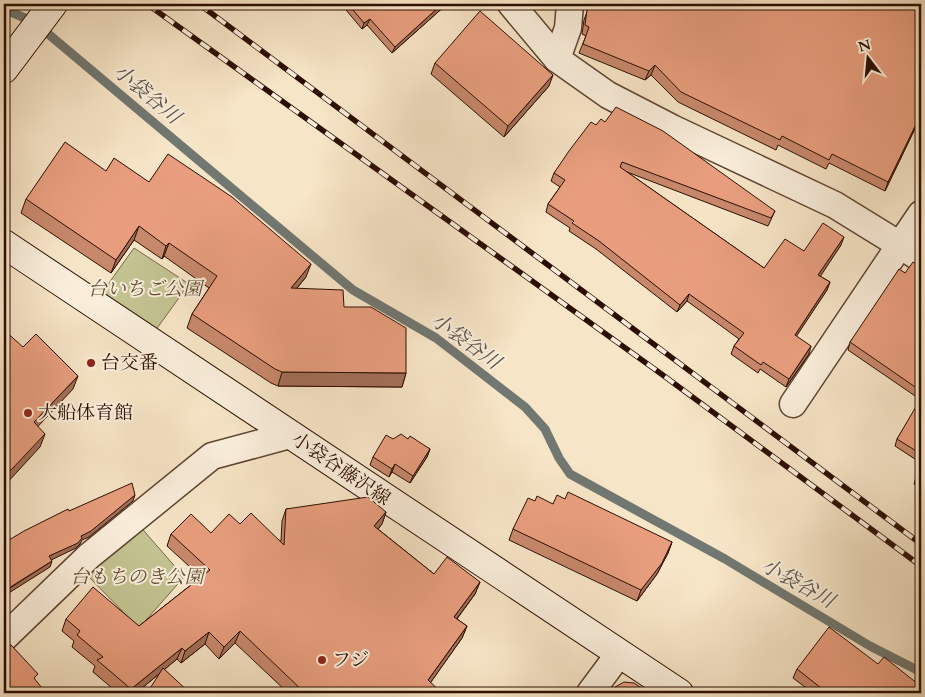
<svg xmlns="http://www.w3.org/2000/svg" width="925" height="697" font-family="Cardo,'Noto Serif JP',serif">
<style>
.green{fill:#c3c391;stroke:#786848}
.lines{fill:none;stroke-linecap:round;stroke-linejoin:round}
.stream{stroke:#717771;stroke-width:9}
.street-casing{stroke:#5f4432;stroke-width:29}
.secondary-casing{stroke:#2c0e00;stroke-width:30}
.street{stroke:#faeedb;stroke-width:26}
.secondary{stroke:#faeedb;stroke-width:28}
.rail-casing{stroke:#2c0e00;stroke-width:5.5}
.rail{stroke:#faeedb;stroke-width:4;stroke-dasharray:11;stroke-linecap:butt}
.wall{fill:#c8886c;stroke:#2c0e00}
.shaded-wall{fill:#a26f58;stroke:#2c0e00}
.building{fill:#e89e7e;stroke:#2c0e00}
.poi-dot{fill:#8f2418;stroke:#faeedb;stroke-width:2}
.labels{text-anchor:middle;dominant-baseline:central;stroke-width:4;stroke-linejoin:round;paint-order:stroke}
.park-label{font-size:19px;font-style:italic;fill:#614d33;stroke:#faeedb}
.poi-label{font-size:19px;fill:#2c0e00;stroke:#faeedb;text-anchor:start}
.street-label{font-size:19px;fill:#2c0e00;stroke:#faeedb}
.water-label{font-size:20px;font-style:italic;fill:#5a544b;stroke:#faeedb}
</style>
<rect width="100%" height="100%" fill="#f7e5c7"/>
<filter id="stains"><feTurbulence type="fractalNoise" baseFrequency=".004" numOctaves="4"/><feColorMatrix values="0 0 0 0 .2 0 0 0 0 .09 0 0 0 0 .02 0 0 0 .5 -.17"/></filter>
<radialGradient id="worn" r=".72"><stop offset=".6" stop-color="#630" stop-opacity="0"/><stop offset="1" stop-color="#630" stop-opacity=".3"/></radialGradient>
<g class="green">
<polygon points="134,248 189,284 155,331 101,294"/>
<polygon points="138,524 184,577 139,628 82,570"/>
</g>
<g class="lines">
<polyline class="stream" points="4,9 34,22 353,290 436,338 525,407 545,429 559,458 570,474 725,559 870,646 921,672"/>
<g class="street-casing">
<g id="street">
<polyline points="511,4 557,59 608,95 672,128 835,205 900,245 793,404"/>
<polyline points="557,59 568,28 570,4"/>
<polyline points="921,214 900,245 921,259"/>
<polyline points="4,638 89,556 212,456 290,435"/>
<polyline points="590,693 619,654"/>
</g>
</g>
<g class="secondary-casing">
<g id="secondary">
<polyline points="4,69 53,4"/>
<polyline points="4,244 679,693"/>
</g>
</g>
<use href="#street" class="street"/>
<use href="#secondary" class="secondary"/>
<g class="rail-casing">
<g id="rail">
<polyline points="147,4 660,373 921,566"/>
<polyline points="199,4 921,544"/>
</g>
</g>
<use href="#rail" class="rail"/>
</g>
<g class="wall">
<polygon points="341,4 447,4 392,53 367,25 362,29"/>
<polygon points="590,4 921,10 921,116 885,191 829,163 826,169 778,145 776,150 678,102 651,75 645,80 579,53 586,36 582,34 584,20"/>
<polygon points="435,63 549,86 504,137 431,74"/>
<polygon points="605,122 775,211 768,226 627,172 764,268 804,251 841,245 820,276 830,282 827,290 796,336 809,354 786,387 760,369 758,373 731,354 734,346 739,339 687,301 677,312 596,249 569,231 570,228 546,212 548,204 560,187 551,181 554,173 596,125"/>
<polygon points="106,171 149,182 306,277 297,288 344,307 406,373 402,387 278,386 271,383 187,328 192,314 209,288 164,256 162,259 134,240 111,273 21,213 26,199"/>
<polygon points="921,266 921,463 895,446 897,439 921,400 848,350 850,342 905,273"/>
<polygon points="393,439 408,439 430,449 427,457 410,483 392,472 389,477 370,465 373,457"/>
<polygon points="921,468 921,489 914,484 917,474"/>
<polygon points="535,501 553,504 672,542 668,553 657,574 637,601 509,540 513,529"/>
<polygon points="286,509 386,512 382,524 378,529 434,574 480,582 475,594 457,619 467,626 462,638 430,683 442,693 288,693 235,643 219,659 205,644 181,663 177,659 136,693 118,693 93,672 95,666 72,647 74,641 62,631 66,619 139,626 201,577 167,546 171,534 211,533 240,524 281,541 282,521"/>
<polygon points="878,664 918,684 921,693 813,693 793,678 797,669"/>
</g>
<g class="shaded-wall">
<polygon points="442,4 447,4 392,53 395,47"/>
<polygon points="370,19 367,25 362,29 364,23"/>
<polygon points="655,65 651,75 645,80 649,71"/>
<polygon points="553,75 549,86 504,137 508,126"/>
<polygon points="921,114 921,116 885,191 888,182"/>
<polygon points="139,226 134,240 111,273 116,260"/>
<polygon points="844,237 841,245 816,283 818,275"/>
<polygon points="169,243 164,256 162,259 166,246"/>
<polygon points="311,264 306,277 286,301 291,288"/>
<polygon points="830,282 827,290 792,343 795,335"/>
<polygon points="689,294 687,301 677,312 680,305"/>
<polygon points="811,346 809,354 786,387 789,379"/>
<polygon points="282,372 406,373 402,387 278,386"/>
<polygon points="78,376 73,389 29,436 34,422"/>
<polygon points="45,434 40,447 6,484 4,484 4,471"/>
<polygon points="430,449 427,457 410,483 413,476"/>
<polygon points="395,464 392,472 389,477 392,469"/>
<polygon points="135,495 133,501 89,537 82,540 80,544 76,548 47,562 49,556 81,536"/>
<polygon points="386,512 382,524 370,538 374,526"/>
<polygon points="672,542 668,553 657,574 637,601 641,590"/>
<polygon points="52,561 50,567 4,596 4,592"/>
<polygon points="480,582 475,594 449,629 454,617"/>
<polygon points="467,626 462,638 424,692 428,680"/>
<polygon points="240,631 235,643 219,659 224,647"/>
<polygon points="209,632 205,644 181,663 185,651"/>
<polygon points="182,648 177,659 136,693 130,693 131,689"/>
</g>
<g class="building">
<polygon points="348,4 442,4 395,47 370,19 364,23"/>
<polygon points="590,4 910,4 921,10 921,114 888,182 832,154 829,160 782,136 780,140 681,92 655,65 649,71 583,44 589,27 585,25 587,10"/>
<polygon points="480,11 553,75 508,126 435,63"/>
<polygon points="616,107 663,131 775,211 771,218 622,162 620,167 764,268 785,239 804,251 823,223 844,237 818,275 830,282 795,335 811,346 789,379 763,362 761,365 734,346 744,333 689,294 680,305 599,241 572,223 574,221 548,204 565,180 554,173 569,151 591,122 596,125 601,119 605,122"/>
<polygon points="65,142 106,171 114,158 149,182 168,154 232,197 311,264 291,288 343,290 344,307 371,307 406,328 406,373 282,372 275,369 192,314 217,276 169,243 166,246 139,226 116,260 26,199"/>
<polygon points="913,262 921,266 921,391 850,342 899,269 905,273"/>
<polygon points="4,330 23,347 36,334 78,376 34,422 45,434 11,470 4,471"/>
<polygon points="921,398 921,454 897,439"/>
<polygon points="401,434 408,439 410,436 430,449 413,476 395,464 392,469 373,457 386,435 393,439"/>
<polygon points="921,468 921,477 917,474"/>
<polygon points="132,483 135,495 91,531 81,536 82,538 78,543 49,556 52,561 4,591 4,543 24,531 68,509 69,511"/>
<polygon points="568,492 672,542 662,563 641,590 513,529 528,498 535,501 537,496 553,504 557,495 565,499"/>
<polygon points="368,497 386,512 374,526 434,574 447,557 480,582 454,617 467,626 428,680 442,693 305,693 240,631 224,647 209,632 185,651 182,648 131,689 97,660 103,657 77,635 80,631 66,619 93,587 139,626 210,570 171,534 191,514 211,533 229,514 240,524 251,513 284,545 286,509"/>
<polygon points="829,627 878,664 884,657 918,684 921,680 921,693 817,693 821,688 797,669"/>
<polygon points="4,645 11,645 38,674 34,678 46,693 4,693"/>
<polygon points="163,668 190,693 147,693"/>
<polygon points="624,682 634,683 649,693 611,693 615,687"/>
</g>
<g class="poi-dot">
<circle cx="91" cy="363" r="5"/>
<circle cx="28" cy="413" r="5"/>
<circle cx="322" cy="660" r="5"/>
</g>
<g class="labels">
<g class="park-label">
<text x="145" y="289">台いちご公園</text>
<text x="137" y="577">台もちのき公園</text>
</g>
<g class="poi-label">
<text x="101" y="363">台交番</text>
<text x="38" y="413">大船体育館</text>
<text x="332" y="660">フジ</text>
</g>
<g class="street-label">
<text transform="translate(341 469) rotate(34)">小袋谷藤沢線</text>
</g>
<g class="water-label">
<text transform="translate(147 94) rotate(40)">小袋谷川</text>
<text transform="translate(466 341) rotate(36)">小袋谷川</text>
<text transform="translate(798 583) rotate(29)">小袋谷川</text>
</g>
</g>
<rect width="925" height="697" fill="none" stroke="#f7e5c7" stroke-width="20"/>
<rect x="5" y="5" width="915" height="687" fill="none" stroke="#2c0e00" stroke-width="2.5"/>
<rect x="10" y="10" width="905" height="677" fill="none" stroke="#2c0e00"/>
<g transform="translate(868 58) rotate(344)" stroke="#faeedb" stroke-width="4" paint-order="stroke">
<path d="M0-4L9 19L0 12L-9 19Z" fill="#2c0e00"/>
<text y="-8" font-size="14" font-weight="bold" text-anchor="middle" fill="#2c0e00">N</text>
</g>
<rect width="100%" height="100%" filter="url(#stains)"/>
<rect width="100%" height="100%" fill="url(#worn)"/>
</svg>
